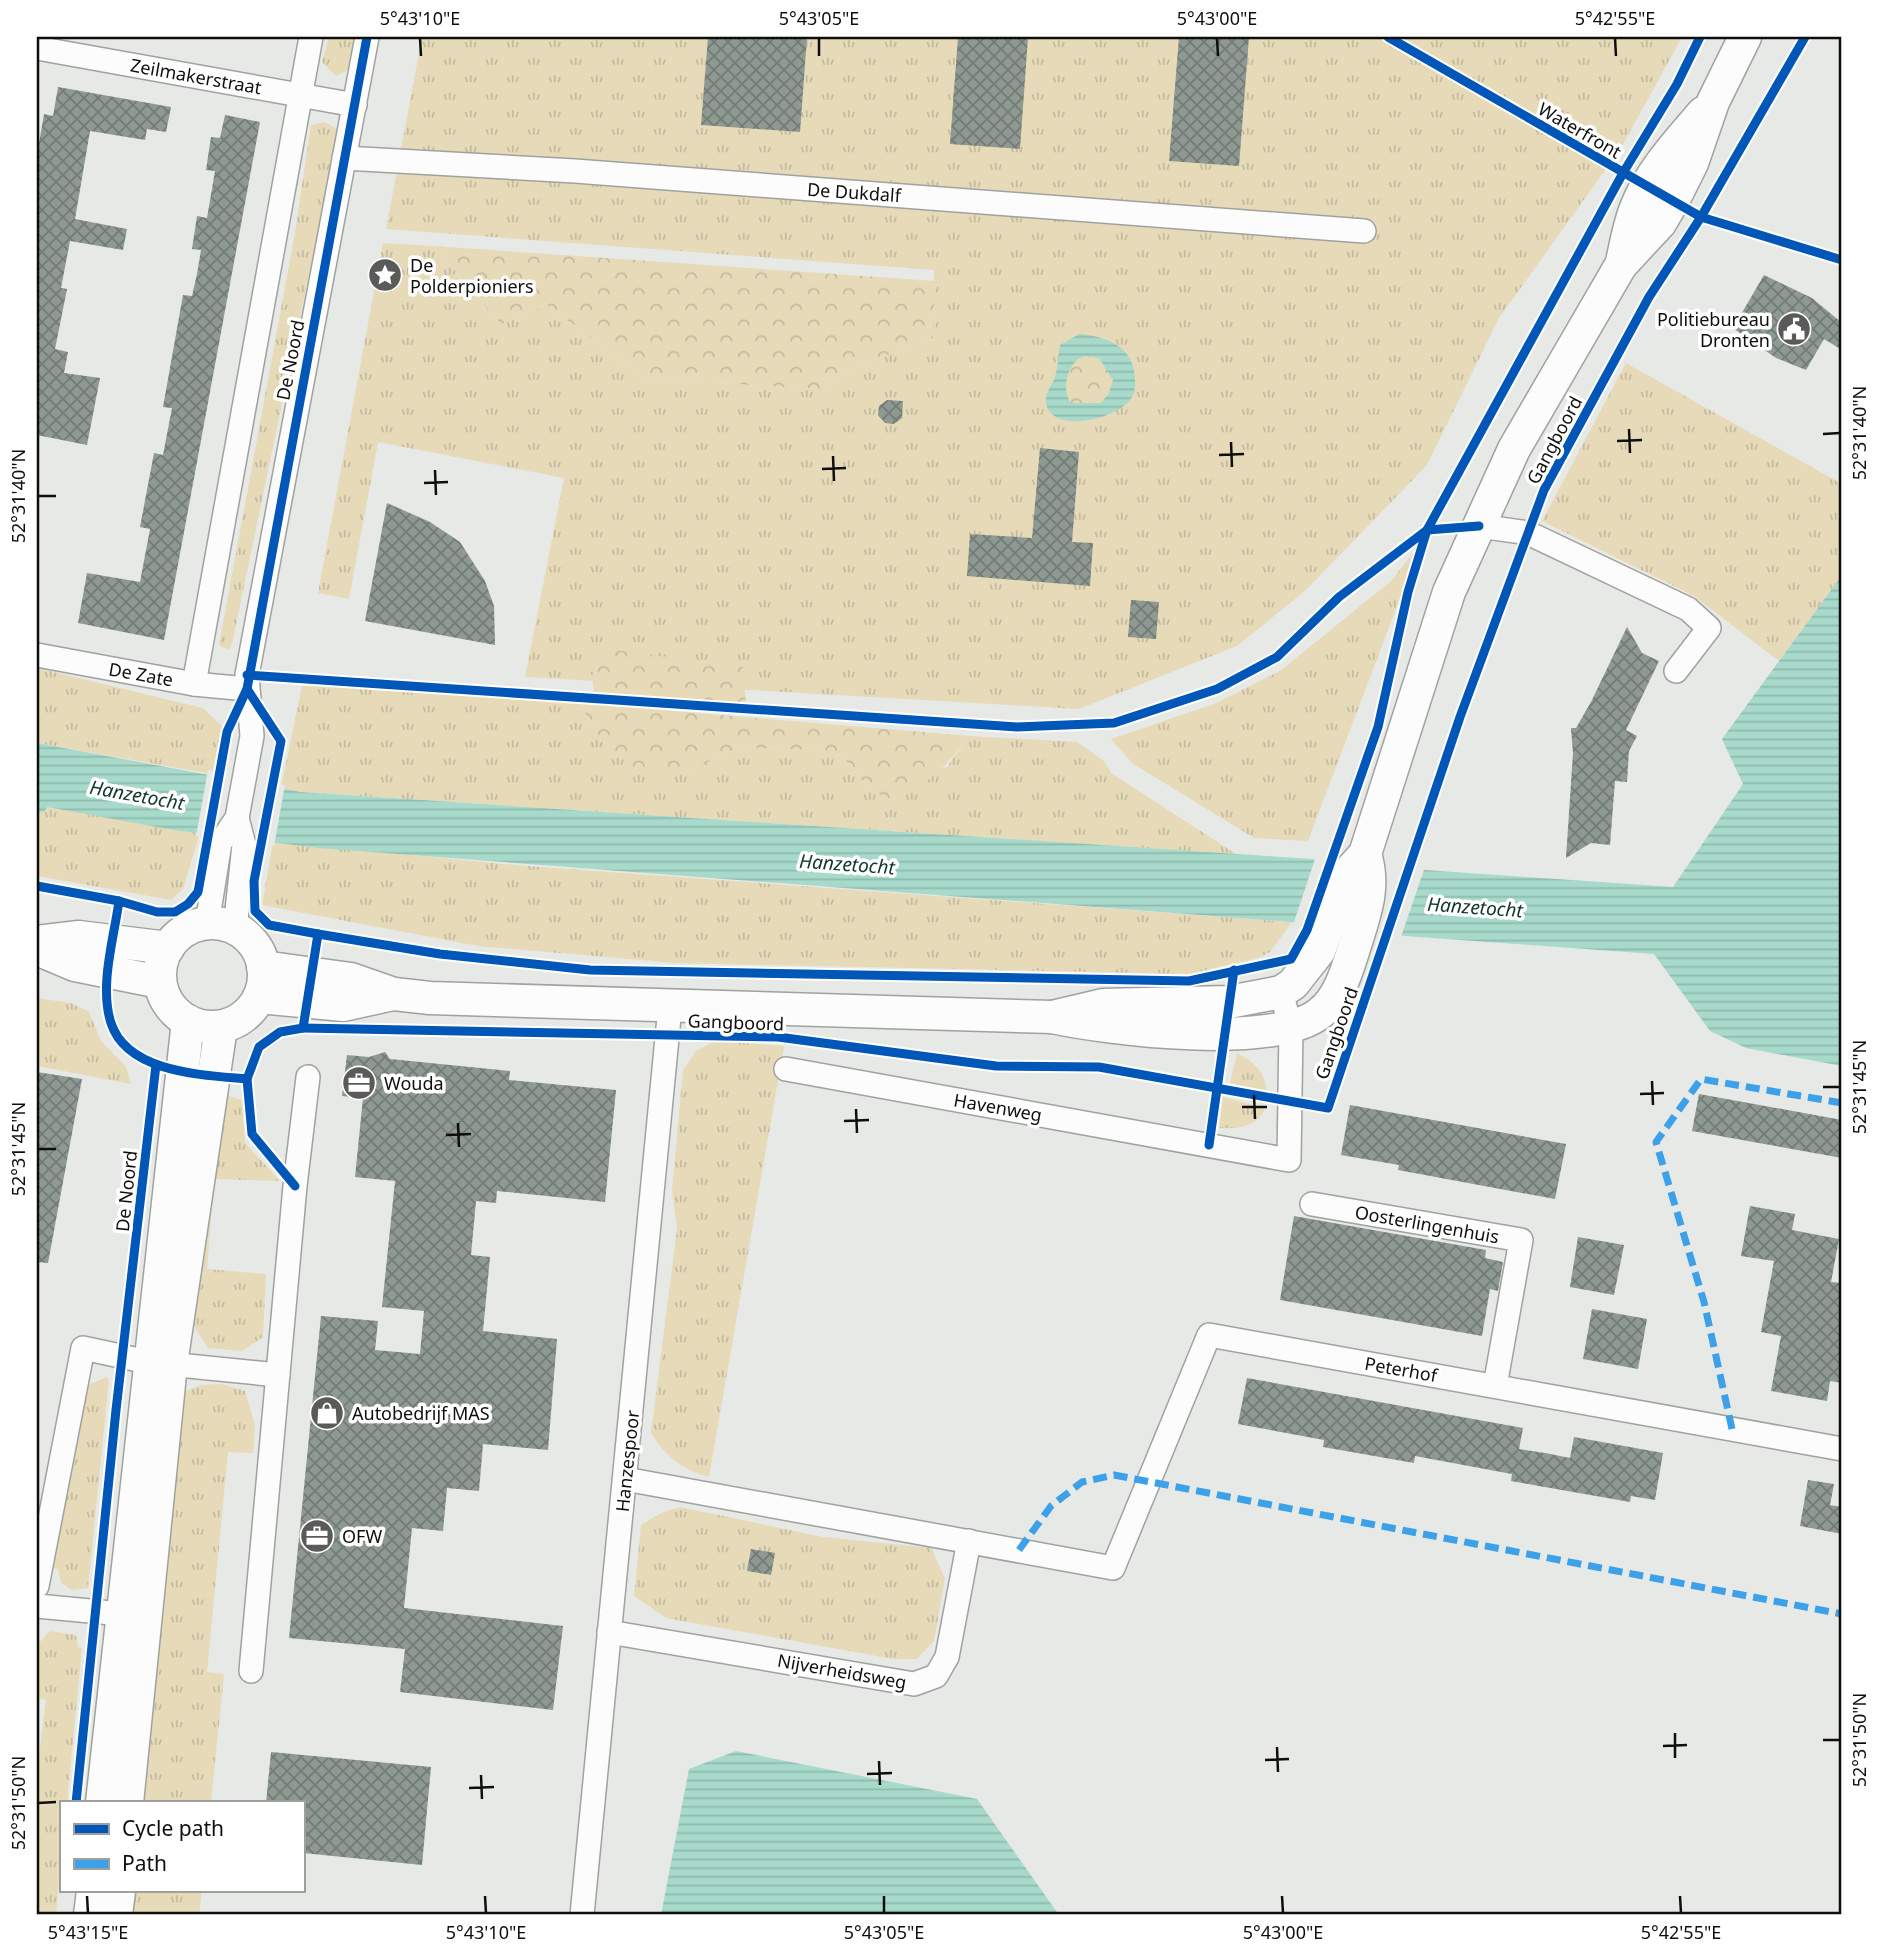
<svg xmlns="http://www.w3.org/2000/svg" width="1879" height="1952" font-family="'Noto Sans',sans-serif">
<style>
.grass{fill:url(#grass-tufts)}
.forest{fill:url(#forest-crowns)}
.water{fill:url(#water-rules);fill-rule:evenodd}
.pier{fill:#e7e9e6}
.building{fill:url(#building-cross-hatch)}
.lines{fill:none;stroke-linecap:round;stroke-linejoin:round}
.minor-casing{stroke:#a0a29f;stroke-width:26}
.secondary-casing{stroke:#a0a29f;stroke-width:35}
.minor{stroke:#fbfcfb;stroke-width:23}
.secondary{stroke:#fbfcfb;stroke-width:32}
.quiet{stroke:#3da1e9;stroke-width:7;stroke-dasharray:14 7;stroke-linecap:butt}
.cycleway-casing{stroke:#fff;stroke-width:13}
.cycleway{stroke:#0057b8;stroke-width:9}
.ticks{fill:none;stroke:#0e0f0d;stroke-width:2.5}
.labels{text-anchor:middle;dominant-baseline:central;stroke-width:7;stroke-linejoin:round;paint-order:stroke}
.street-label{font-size:18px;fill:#0e0f0d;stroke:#fff}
.poi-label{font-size:18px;fill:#0e0f0d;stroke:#fff;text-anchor:start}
.water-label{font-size:19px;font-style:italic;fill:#12352c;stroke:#fff}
.neatline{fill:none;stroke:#0e0f0d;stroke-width:2.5}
.ticks-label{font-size:18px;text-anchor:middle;fill:#0e0f0d}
</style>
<defs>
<pattern id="grass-tufts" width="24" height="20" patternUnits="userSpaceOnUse" patternTransform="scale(1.75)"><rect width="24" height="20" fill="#e6dab9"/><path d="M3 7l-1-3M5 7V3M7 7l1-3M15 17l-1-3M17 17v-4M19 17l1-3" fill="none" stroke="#c4ba9e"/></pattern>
<pattern id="forest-crowns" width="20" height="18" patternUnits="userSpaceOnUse" patternTransform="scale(1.75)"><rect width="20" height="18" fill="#e6dab9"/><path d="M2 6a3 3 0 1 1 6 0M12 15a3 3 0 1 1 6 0" fill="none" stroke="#c4ba9e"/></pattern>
<pattern id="water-rules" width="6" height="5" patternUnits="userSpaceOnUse" patternTransform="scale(1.75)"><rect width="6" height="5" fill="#a7dacb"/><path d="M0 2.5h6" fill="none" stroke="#8fbaad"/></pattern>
<pattern id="building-cross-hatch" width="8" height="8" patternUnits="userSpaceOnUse" patternTransform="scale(1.75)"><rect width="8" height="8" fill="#8e9991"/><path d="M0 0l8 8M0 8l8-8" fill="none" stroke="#727b75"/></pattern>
</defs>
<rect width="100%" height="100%" fill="#e7e9e6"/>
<g class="grass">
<polygon points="329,37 355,37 350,69 336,76 322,62"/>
<polygon points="422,37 1682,37 1621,148 1499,318 1427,465 1305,591 1237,646 1079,709 525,677 564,478 378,442 349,599 318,593 383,243 434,246 501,324 547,305 646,379 819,389 863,364 933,338 934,270 386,229"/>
<polygon points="324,122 339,130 232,644 229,650 219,645 295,233 311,125"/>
<polygon points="1626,363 1842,484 1842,575 1779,661 1694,596 1542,521"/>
<polygon points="1421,543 1308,841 1254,838 1132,763 1111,739 1214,704 1280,671 1391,581"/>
<polygon points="37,668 203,708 222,726 212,774 37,743"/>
<polygon points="302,686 405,689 579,703 599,736 690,770 742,747 831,751 847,762 868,788 947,767 969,736 1077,742 1104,761 1111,773 1236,854 301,792 281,788"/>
<polygon points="46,807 200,833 183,889 171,900 37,876 37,812 44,812"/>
<polygon points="273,842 527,866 1292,922 1270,952 1258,958 1188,974 675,963 478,946 262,905"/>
<polygon points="37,998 71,1003 89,1012 101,1041 126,1067 131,1084 37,1066"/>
<path d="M715 1041 784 1046 709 1477C681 1469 666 1457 651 1433L677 1229 672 1190 683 1070 696 1051Z"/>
<path d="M1237 1053C1254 1062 1265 1072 1267 1092L1230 1083Z"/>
<polygon points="218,1093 242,1100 245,1143 280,1181 214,1179 207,1269 266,1274 263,1337 242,1351 208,1348 194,1326"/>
<path d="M1223 1097 1265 1108C1258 1127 1238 1129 1219 1128Z"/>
<polygon points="106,1377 109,1379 88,1588 72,1590 61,1583 58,1569 53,1568 79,1404 86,1386"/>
<polygon points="222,1384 245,1391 255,1425 253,1453 228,1452 207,1672 224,1674 211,1803 142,1803 181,1393 201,1385"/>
<polygon points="680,1507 823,1537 931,1548 945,1578 934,1641 917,1659 893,1659 666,1618 634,1596 641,1525 661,1513"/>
<polygon points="50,1631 76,1635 78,1647 82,1648 67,1803 61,1803 61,1858 56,1915 37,1915 37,1772 46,1700 37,1698 37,1641 41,1641"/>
<polygon points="134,1891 202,1891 199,1915 132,1915"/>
</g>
<g class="forest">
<polygon points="434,246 935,281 933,338 863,364 819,389 646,379 547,305 501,324"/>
<path d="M1086 356 1099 358 1113 379 1109 393 1101 403H1071C1062 388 1067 360 1086 356Z"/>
<polygon points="616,650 743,667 746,704 594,692 592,675 601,662"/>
<path d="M579 703 969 736C946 768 926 787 888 799L868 788 847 762 831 751 742 747 690 770 665 773 633 767 599 736Z"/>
</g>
<g class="water">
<path d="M1079 334C1107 336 1135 347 1135 380 1135 387 1135 394 1130 400 1116 419 1052 435 1046 403 1045 392 1052 386 1055 377 1058 367 1058 356 1060 345ZM1086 356 1099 358 1113 380 1109 393 1101 403H1071C1061 389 1067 360 1086 356Z"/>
<polygon points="1842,575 1842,1066 1746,1048 1710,1031 1654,954 1405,936 1292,922 318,848 173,830 47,807 44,812 37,812 37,743 301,792 1389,864 1425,870 1673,887 1743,784 1722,739"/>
<polygon points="736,1751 977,1799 1059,1915 661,1915 689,1769"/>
</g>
<g class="pier">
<polygon points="208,770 285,785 274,846 196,836"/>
<polygon points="1316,856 1389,861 1425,867 1401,937 1293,925"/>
</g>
<g class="building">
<polygon points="708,37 807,37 800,132 701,125"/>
<polygon points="958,37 1028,37 1020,149 950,144"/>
<polygon points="1179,37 1249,37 1239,166 1169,161"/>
<polygon points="58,87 171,107 166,132 147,129 145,140 90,131 75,219 127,229 123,250 70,241 61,288 67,289 55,349 68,352 64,373 100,378 87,445 37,435 37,155 44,114 53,116"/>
<polygon points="225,115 260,122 164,640 78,623 87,573 140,582 150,529 140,527 154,453 163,455 172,408 163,407 183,295 192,296 197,274 201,250 192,249 197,216 207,218 215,171 206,170 211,137 220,138"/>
<polygon points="1764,275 1812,298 1842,323 1842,350 1824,339 1806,370 1776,358 1733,328"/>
<polygon points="887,400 903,401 902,418 894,424 885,423 878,415 879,406"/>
<polygon points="1040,448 1079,452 1072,542 1093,543 1090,586 967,576 970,534 1032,538"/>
<polygon points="387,503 430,522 460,542 485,581 494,606 495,645 365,621"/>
<polygon points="1131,600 1159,602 1156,639 1128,637"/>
<polygon points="1627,627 1642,653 1659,661 1626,730 1637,736 1629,751 1627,782 1615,781 1610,845 1591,843 1566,858 1573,753 1571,728 1576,728 1591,702"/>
<polygon points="385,1052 390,1059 510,1071 509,1080 616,1090 605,1202 497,1191 496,1203 476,1201 471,1255 490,1257 483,1331 557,1339 548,1450 483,1444 479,1491 447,1488 443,1531 412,1528 404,1608 563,1626 553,1710 400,1692 405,1649 289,1638 321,1316 378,1321 375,1350 420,1354 424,1311 382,1307 395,1181 355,1177 363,1098 342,1096 347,1055 369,1057"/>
<polygon points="37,1072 82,1079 48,1263 37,1262"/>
<polygon points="1699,1094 1842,1120 1842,1158 1692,1131"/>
<polygon points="1350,1105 1566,1144 1555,1199 1398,1170 1399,1165 1341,1155"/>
<polygon points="1750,1206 1795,1214 1792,1230 1839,1239 1831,1282 1842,1283 1842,1383 1830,1381 1827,1401 1771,1391 1781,1336 1761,1332 1774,1261 1741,1256"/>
<polygon points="1294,1216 1486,1250 1485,1258 1503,1262 1498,1291 1490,1289 1482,1336 1280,1300"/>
<polygon points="1578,1237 1624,1245 1614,1295 1570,1287"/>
<polygon points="1592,1309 1647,1319 1638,1369 1583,1359"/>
<polygon points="1247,1378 1523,1428 1519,1449 1545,1453 1570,1458 1574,1437 1663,1453 1655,1500 1631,1496 1630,1502 1539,1486 1511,1481 1512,1474 1415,1456 1414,1463 1323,1447 1324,1440 1238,1424"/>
<polygon points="1808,1480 1834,1484 1830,1505 1842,1507 1842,1534 1800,1526"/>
<polygon points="751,1549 775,1553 771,1575 747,1571"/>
<polygon points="271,1752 431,1767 422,1865 303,1853 303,1803 266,1803"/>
</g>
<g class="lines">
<g class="minor-casing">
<g id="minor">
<polyline points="37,48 355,105"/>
<polyline points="344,158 575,171 1364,231"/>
<polyline points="1479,526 1528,533 1688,609 1709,628 1676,671"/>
<polyline points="37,655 194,684 247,689"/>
<polyline points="194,684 311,37"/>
<polyline points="207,924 220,843 237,818 252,736 247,675 367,37"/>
<polyline points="235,929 244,845 237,818"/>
<polyline points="786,1069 1289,1160 1291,1028 1281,992"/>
<polyline points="1312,1204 1521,1240 1495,1386"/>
<polyline points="625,1479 1113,1568 1209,1335 1842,1449"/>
<polyline points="37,1586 83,1348 148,1362 278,1375"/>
<polyline points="37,1606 122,1614"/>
<polyline points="609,1632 914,1684 936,1676 947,1657 969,1541"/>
<polyline points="251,1671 295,1186 308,1077"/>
<polyline points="582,1915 670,1007"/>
</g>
</g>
<g class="secondary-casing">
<g id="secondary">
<path d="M1622 262C1626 244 1629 225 1636 208 1650 172 1678 142 1703 113"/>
<circle cx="212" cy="975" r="52"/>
<polyline points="37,942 79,937 168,948"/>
<polyline points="37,949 75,965 160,982"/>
<path d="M263 967 351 979 394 994 430 998 1052 1017C1108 1029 1275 1050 1320 1013 1341 997 1348 966 1356 942 1366 911 1375 885 1365 854"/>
<polyline points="259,997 343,1005 393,994"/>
<polyline points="1052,1017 1103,1005 1229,1002 1281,992 1293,984 1319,951 1347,874 1365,854 1449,592 1514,449 1621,265 1660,223 1673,201 1692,163 1713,102 1745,37"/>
<polyline points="102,1803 188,1021"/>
<polyline points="127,1803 171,1364 221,1027"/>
<polyline points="90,1915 93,1891"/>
<polyline points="116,1915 119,1891"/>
</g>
</g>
<use href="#minor" class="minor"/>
<use href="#secondary" class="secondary"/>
<g class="quiet">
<polyline points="1732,1429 1704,1302 1656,1142 1701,1079 1842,1103"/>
<polyline points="1019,1550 1051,1506 1082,1482 1114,1475 1842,1614"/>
</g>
<g class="cycleway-casing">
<g id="cycleway">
<polyline points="1388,37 1701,217 1842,260"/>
<polyline points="247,675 1017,727 1114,723 1217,689 1277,657 1339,597 1427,530 1479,526"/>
<polyline points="247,689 281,741 254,881 255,911 269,925 318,934 303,1028 280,1032 259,1047 247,1079 252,1134 295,1186"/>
<polyline points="37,886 119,901 157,912 175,912 188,904 198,892 227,732 247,689 367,37"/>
<path d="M119 901C114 938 99 986 111 1023 127 1073 203 1075 247 1079"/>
<polyline points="318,934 440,954 590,970 1189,981 1291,959 1307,930 1378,727 1408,592 1427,530 1623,173 1677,84 1700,37"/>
<polyline points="303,1028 778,1037 996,1066 1099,1067 1328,1108 1460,717 1544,490 1649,297 1701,217 1805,37"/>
<polyline points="1209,1145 1234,970"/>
<polyline points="76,1803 116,1410 156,1065"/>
</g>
</g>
<use href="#cycleway" class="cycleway"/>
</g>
<path class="ticks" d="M420 38 421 56M819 38V56M1217 38 1218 56M1615 38 1616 56M1629 429 1630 453M1823 434 1840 433M1617 441 1642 440M1231 442 1232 467M1219 455 1244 454M833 456 834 481M822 469 846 468M435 470 436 495M424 483 448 482M38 496H56M1652 1081 1653 1105M1823 1087H1840M1640 1094 1664 1093M1254 1095 1255 1119M1242 1107H1267M856 1109 857 1133M844 1121 869 1120M458 1123 459 1147M446 1135 471 1134M38 1149H56M1675 1733V1758M1823 1740H1840M1663 1746 1687 1745M1277 1747 1278 1772M1265 1760 1289 1759M879 1761 880 1785M867 1774 892 1773M481 1775 482 1799M469 1788 494 1787M38 1803 56 1802M87 1896 88 1913M485 1896 486 1913M884 1896V1913M1282 1896 1283 1913M1680 1896 1681 1913"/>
<defs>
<g id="sight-disc" transform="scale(1.75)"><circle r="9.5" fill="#5a5b59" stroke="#fff"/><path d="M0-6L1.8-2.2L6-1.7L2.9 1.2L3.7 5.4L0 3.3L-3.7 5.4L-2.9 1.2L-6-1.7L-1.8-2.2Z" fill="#fff"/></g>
<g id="civic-disc" transform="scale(1.75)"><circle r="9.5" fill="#5a5b59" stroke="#fff"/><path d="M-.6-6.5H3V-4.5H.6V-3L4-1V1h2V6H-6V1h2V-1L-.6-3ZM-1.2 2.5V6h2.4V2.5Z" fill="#fff"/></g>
<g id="office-disc" transform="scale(1.75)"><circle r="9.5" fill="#5a5b59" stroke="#fff"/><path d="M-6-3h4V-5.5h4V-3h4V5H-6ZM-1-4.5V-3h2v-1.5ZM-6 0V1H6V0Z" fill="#fff"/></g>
<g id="shop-disc" transform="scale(1.75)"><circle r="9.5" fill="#5a5b59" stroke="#fff"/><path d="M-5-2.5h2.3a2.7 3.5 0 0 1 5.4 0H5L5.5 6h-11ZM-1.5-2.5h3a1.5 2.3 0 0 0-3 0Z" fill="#fff"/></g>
</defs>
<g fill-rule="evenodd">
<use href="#sight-disc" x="385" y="275"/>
<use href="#civic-disc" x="1794" y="329"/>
<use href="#office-disc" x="359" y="1083"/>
<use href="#shop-disc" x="327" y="1413"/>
<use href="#office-disc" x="317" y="1536"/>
</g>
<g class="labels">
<g class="street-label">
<text transform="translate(196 76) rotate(10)">Zeilmakerstraat</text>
<text transform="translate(1580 130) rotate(30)">Waterfront</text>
<text transform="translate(854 192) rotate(4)">De Dukdalf</text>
<text transform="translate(290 360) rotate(-79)">De Noord</text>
<text transform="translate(1554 440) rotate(-62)">Gangboord</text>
<text transform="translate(141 674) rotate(10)">De Zate</text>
<text transform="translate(736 1022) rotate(2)">Gangboord</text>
<text transform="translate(1336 1033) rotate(-71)">Gangboord</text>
<text transform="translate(998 1107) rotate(10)">Havenweg</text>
<text transform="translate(126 1191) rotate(-84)">De Noord</text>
<text transform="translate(1427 1224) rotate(10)">Oosterlingenhuis</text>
<text transform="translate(1401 1369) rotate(10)">Peterhof</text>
<text transform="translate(627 1461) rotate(-84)">Hanzespoor</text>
<text transform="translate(842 1671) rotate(10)">Nijverheidsweg</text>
</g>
<g class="poi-label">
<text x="410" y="265">De<tspan x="410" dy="21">Polderpioniers</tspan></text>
<text x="1770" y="319" text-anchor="end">Politiebureau<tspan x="1770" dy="21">Dronten</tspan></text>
<text x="384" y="1083">Wouda</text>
<text x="352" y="1413">Autobedrijf MAS</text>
<text x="342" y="1536">OFW</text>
</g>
<g class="water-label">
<text transform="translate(137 795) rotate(10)">Hanzetocht</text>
<text transform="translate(847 864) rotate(4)">Hanzetocht</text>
<text transform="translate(1475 907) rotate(4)">Hanzetocht</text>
</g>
</g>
<rect width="1879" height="1952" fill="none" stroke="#ffffff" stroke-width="77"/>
<rect x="60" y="1801" width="245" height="91" fill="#ffffff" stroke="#9f9f9e" stroke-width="2"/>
<rect x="74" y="1824" width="35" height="10" fill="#0057b8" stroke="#9f9f9e" stroke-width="2"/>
<text x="122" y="1836" font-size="21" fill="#0e0f0d">Cycle path</text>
<rect x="74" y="1859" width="35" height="10" fill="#3da1e9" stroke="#9f9f9e" stroke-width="2"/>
<text x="122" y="1871" font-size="21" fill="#0e0f0d">Path</text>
<rect x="38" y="38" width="1802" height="1875" class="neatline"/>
<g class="ticks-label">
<text x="420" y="25">5°43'10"E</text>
<text x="819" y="25">5°43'05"E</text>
<text x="1217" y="25">5°43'00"E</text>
<text x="1615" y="25">5°42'55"E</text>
<text transform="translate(1860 433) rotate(-90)" y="6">52°31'40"N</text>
<text transform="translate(19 496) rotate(-90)" y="6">52°31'40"N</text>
<text transform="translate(1860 1087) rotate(-90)" y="6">52°31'45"N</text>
<text transform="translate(19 1149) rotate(-90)" y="6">52°31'45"N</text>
<text transform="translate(1860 1740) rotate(-90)" y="6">52°31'50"N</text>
<text transform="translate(19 1803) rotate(-90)" y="6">52°31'50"N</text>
<text x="88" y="1939">5°43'15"E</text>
<text x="486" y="1939">5°43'10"E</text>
<text x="884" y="1939">5°43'05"E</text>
<text x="1283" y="1939">5°43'00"E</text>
<text x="1681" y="1939">5°42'55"E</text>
</g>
</svg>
